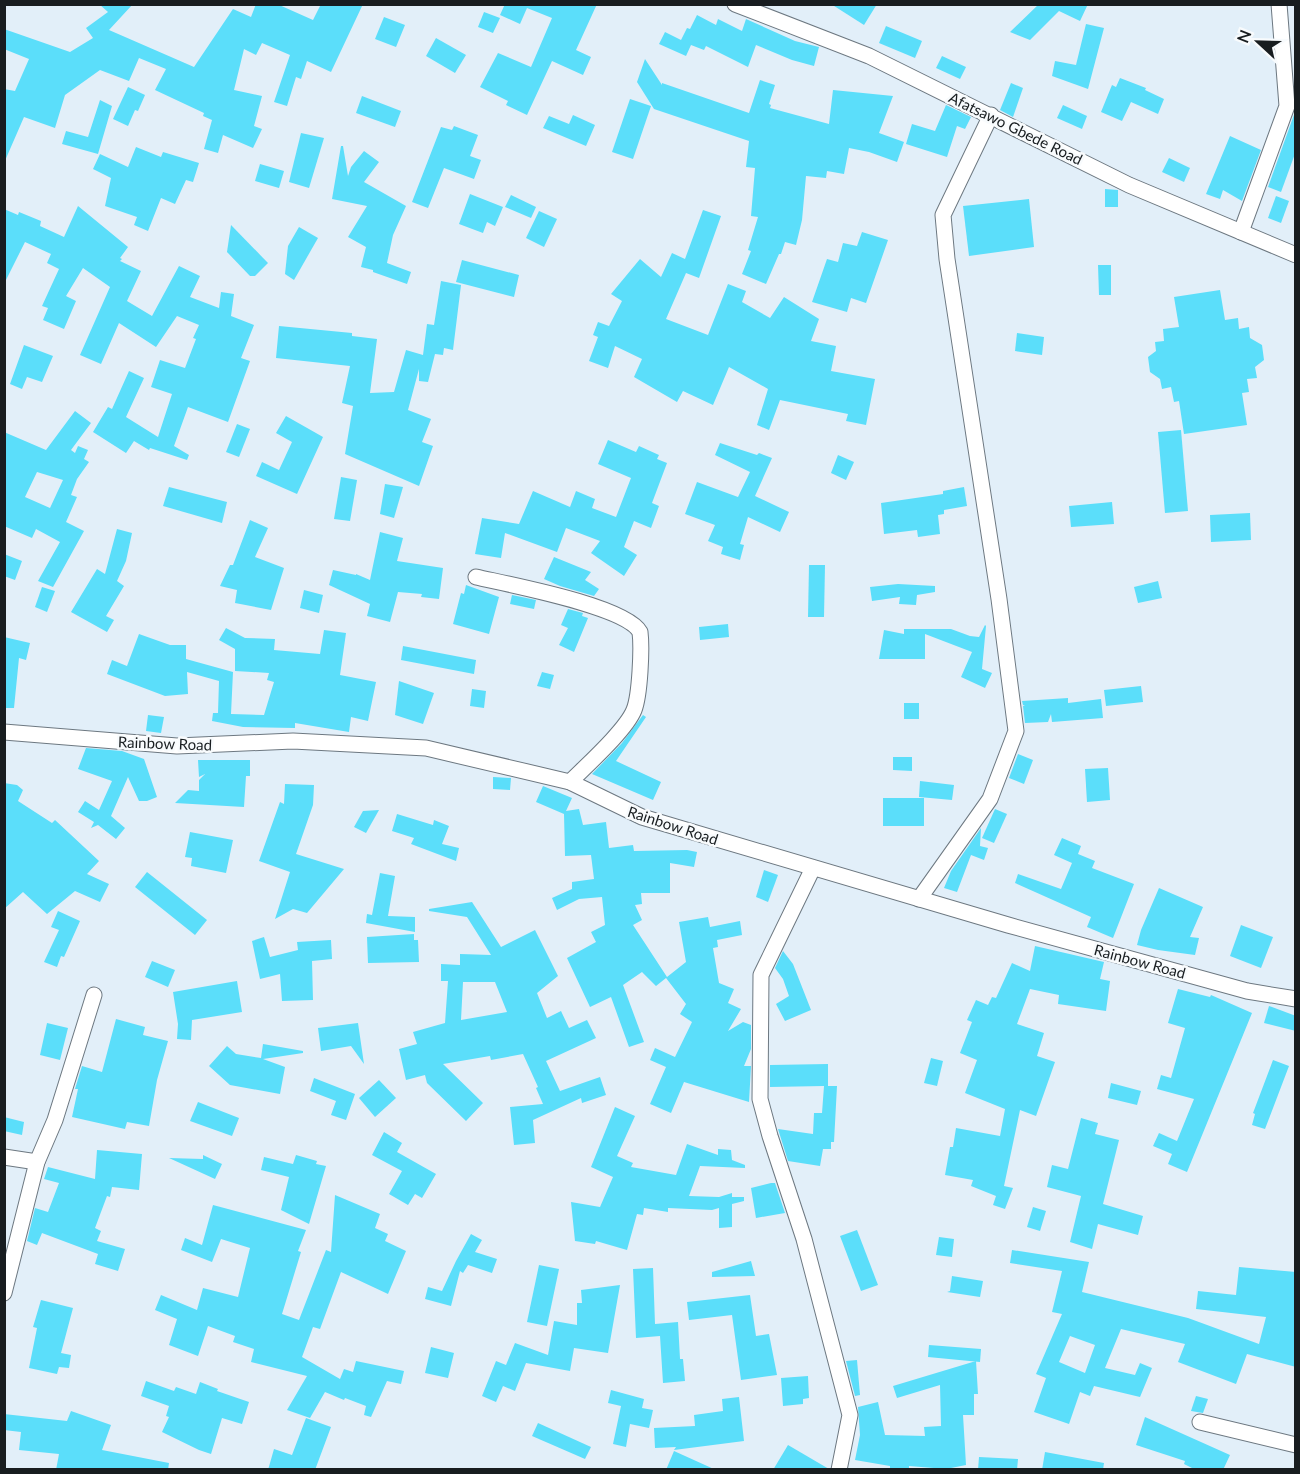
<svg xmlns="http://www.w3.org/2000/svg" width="1300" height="1474" font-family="Lato,sans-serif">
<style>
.building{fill:#5bdefa;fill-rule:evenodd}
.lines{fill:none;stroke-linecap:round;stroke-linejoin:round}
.street-casing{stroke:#6d7881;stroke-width:17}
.street{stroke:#fff;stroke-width:15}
.labels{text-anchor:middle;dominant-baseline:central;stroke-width:5;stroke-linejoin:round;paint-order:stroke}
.street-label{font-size:15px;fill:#181d20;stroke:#f8fbfd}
</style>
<rect width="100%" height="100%" fill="#e2eff9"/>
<g class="building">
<polygon points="99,4 133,4 109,30 194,67 233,9 251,17 256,4 277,4 313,20 321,4 363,4 331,72 307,61 301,79 296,77 287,106 274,102 290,55 262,43 256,55 244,49 234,90 262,96 254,126 262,129 253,148 223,135 218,153 204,149 212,120 203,116 204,113 155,90 166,69 139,58 129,81 100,70 65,95 55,128 24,117 4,163 4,89 15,91 29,59 4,49 4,29 70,52 93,38 86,28 108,12"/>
<polygon points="505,4 597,4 576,50 591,57 583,75 552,61 527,115 506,105 508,101 480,87 498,53 531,67 552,18 527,8 520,24 500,15"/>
<polygon points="831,4 877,4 864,25"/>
<polygon points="1039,4 1088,4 1080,21 1059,11 1030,40 1010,32"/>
<polygon points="484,12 500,18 493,33 478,27"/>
<polygon points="697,15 716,25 718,19 742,31 746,19 795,41 819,47 814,66 792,60 756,45 748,67 706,46 704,50 691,45 686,56 659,44 665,32 681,40 687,28 690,29"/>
<polygon points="384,17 405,25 396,47 375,39"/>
<polygon points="1086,24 1104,28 1088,89 1052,76 1055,61 1076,65"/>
<polygon points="886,26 922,41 915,58 879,43"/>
<polygon points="436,38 466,55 455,73 426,56"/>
<polygon points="942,56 966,67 960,79 936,68"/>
<polygon points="645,59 662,85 662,83 749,113 760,80 775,85 769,104 771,105 770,108 829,124 833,90 893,96 879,133 904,142 897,162 869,152 849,148 844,174 827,171 826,178 806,176 802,220 796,245 785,242 781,254 779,254 766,284 742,274 751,251 748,250 758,217 751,216 755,168 746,167 749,141 654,109 637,82"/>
<polygon points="1120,78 1146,88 1145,90 1164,99 1158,114 1131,102 1122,121 1101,112 1112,85 1116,87"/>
<polygon points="1011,83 1023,88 1013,117 1000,110"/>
<polygon points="128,87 145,95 138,111 135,110 128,126 113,119"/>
<polygon points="362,96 401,111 395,127 356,113"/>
<polygon points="630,99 651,106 633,159 612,152"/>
<polygon points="100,100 112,106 98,154 62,144 66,131 88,137"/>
<polygon points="946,105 971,117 965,129 957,126 947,157 906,144 912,124 935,131"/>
<polygon points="1063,105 1087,116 1082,129 1057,118"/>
<polygon points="1295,112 1296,151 1281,192 1268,187"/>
<polygon points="573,115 595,125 586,146 543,128 549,116 569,124"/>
<polygon points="454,126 478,135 470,156 481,160 474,179 444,168 428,208 412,202 441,127 452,130"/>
<polygon points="301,133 324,138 309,188 289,182"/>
<polygon points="1230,136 1261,150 1242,201 1223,190 1220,199 1206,194"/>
<polygon points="341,146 343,146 348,176 351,167 364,151 379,162 364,182 406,206 393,235 387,263 411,272 407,284 373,272 373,270 361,267 366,247 348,237 367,206 332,199"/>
<polygon points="136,147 161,157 163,152 199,163 193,182 186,180 175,204 161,198 148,231 134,225 137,217 105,206 111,178 93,169 100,154 128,167"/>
<polygon points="1169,158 1190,168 1184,182 1162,172"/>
<polygon points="260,164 284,171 279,188 255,181"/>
<polygon points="1105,189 1118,190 1118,207 1105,207"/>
<polygon points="470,194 503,207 495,226 487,222 483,233 459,224"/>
<polygon points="511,195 536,207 531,218 505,207"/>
<polygon points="1276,196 1289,201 1281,223 1268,218"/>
<polygon points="1029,199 1034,247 969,256 963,206"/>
<polygon points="78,206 128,247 120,258 122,259 120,261 141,271 127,301 152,316 179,266 200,276 190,297 219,308 221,292 234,294 231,316 254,325 241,358 250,361 228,422 188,407 174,446 189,455 187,460 150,448 149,450 134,441 126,453 93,432 108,407 112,409 129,371 144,378 126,417 158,437 172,394 151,387 160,360 185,368 196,339 193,338 199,325 177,316 156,347 119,323 101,364 80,355 110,287 83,268 66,296 76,301 64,329 43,320 48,308 42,306 59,269 47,263 51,254 25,242 4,284 4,209 18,215 19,212 41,221 40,226 64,237"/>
<polygon points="703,210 721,216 699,278 686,273 666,319 708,335 728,284 746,291 742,302 770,318 784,297 819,319 811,341 836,346 831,371 875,379 866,425 846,421 848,414 780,400 769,430 757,425 768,389 729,367 713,405 683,391 677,402 634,377 642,359 615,346 608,368 589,361 598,337 593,335 598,322 609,326 622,301 611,294 640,259 661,277 672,253 685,259"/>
<polygon points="539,211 557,219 544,247 526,238"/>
<polygon points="231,225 268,263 255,276 250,276 227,252"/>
<polygon points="299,227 318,238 294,280 285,274 288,246"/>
<polygon points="862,232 888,240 866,303 851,298 847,312 812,302 827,259 838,262 843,243 857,246"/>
<polygon points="462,260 519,275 514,297 456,282"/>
<polygon points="1098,265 1111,265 1111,295 1099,295"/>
<polygon points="441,281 461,285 453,350 444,348 443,355 435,354 428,382 419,381 419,369 408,410 431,419 422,442 433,446 419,486 345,454 353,406 342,403 350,366 276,358 279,326 352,333 352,336 377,339 370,393 394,392 406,350 423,355 427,324 434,325"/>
<polygon points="1220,290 1225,320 1238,318 1239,329 1249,327 1250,338 1262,345 1264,360 1255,367 1257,378 1247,379 1249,392 1242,393 1247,425 1184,434 1179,401 1174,402 1171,387 1162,389 1160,379 1150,372 1148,357 1156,351 1155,342 1164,341 1163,329 1179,327 1174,297"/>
<polygon points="1017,333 1044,337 1042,355 1015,351"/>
<polygon points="24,345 53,356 42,382 27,377 22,389 10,384"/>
<path d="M75 411 91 423 71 450 75 453 78 446 88 450 84 459 89 462 77 479 71 495 77 497 66 522 84 531 53 587 38 581 60 542 36 529 32 538 4 526V432L46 450ZM37 472 63 480 50 508 25 497Z"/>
<polygon points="286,416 323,437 297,494 256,476 262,462 279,470 292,442 276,433"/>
<polygon points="237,424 250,429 239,457 226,452"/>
<polygon points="1181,430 1188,511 1165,513 1158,432"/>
<polygon points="608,440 636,452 639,446 659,455 657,459 667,463 652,503 659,506 651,528 634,521 624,547 637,555 624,576 591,553 600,541 566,528 557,552 505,533 501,558 475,554 482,518 519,524 533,491 570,507 576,491 595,499 592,508 616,517 631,478 598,464"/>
<polygon points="720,443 757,455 759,453 772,458 755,496 789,512 780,532 748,517 740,544 744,545 740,560 721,554 723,547 708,541 715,525 685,514 697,482 738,497 750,472 715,455"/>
<polygon points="838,455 854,462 846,480 831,473"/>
<polygon points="341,477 357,480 350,521 334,519"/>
<polygon points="385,484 403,487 394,518 380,514"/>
<polygon points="169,487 227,502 222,523 163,506"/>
<polygon points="964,487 967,506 944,510 944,514 938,515 940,534 918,537 917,530 884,534 881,503 943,494 943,491"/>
<polygon points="1112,502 1114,524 1071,527 1069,506"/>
<polygon points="1250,513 1251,540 1211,542 1210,515"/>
<polygon points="250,520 268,528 255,557 284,568 271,610 235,603 237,590 220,586 230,565 233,565"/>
<polygon points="117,529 132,533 126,561 117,581 124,586 106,616 114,620 107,632 71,612 97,569 105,574"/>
<polygon points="380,532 403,538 397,561 443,568 439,599 421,597 422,594 398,592 390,622 367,616 370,604 329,585 333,570 356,575 356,574 370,580"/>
<polygon points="4,554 22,561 15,580 4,576"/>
<polygon points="554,557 591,572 585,580 599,589 594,596 560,586 544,579"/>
<polygon points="809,565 825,565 824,617 808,617"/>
<polygon points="1158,581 1162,598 1138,603 1134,587"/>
<polygon points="898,584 935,586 935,592 917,595 916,605 899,604 900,597 872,601 870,587"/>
<polygon points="466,585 499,597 489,634 453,624 461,593 464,594"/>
<polygon points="42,587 55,591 47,612 35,607"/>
<polygon points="304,590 323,595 319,613 300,608"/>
<polygon points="512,595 536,600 534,609 510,604"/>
<polygon points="568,609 583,613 582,616 588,618 574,652 559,645 568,628 561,625"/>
<polygon points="728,624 729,637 700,640 699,627"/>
<polygon points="985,625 986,626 982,669 992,673 985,688 961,677 972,652 925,634 925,659 879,659 884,630 904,634 904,629 951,629 970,636 979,637"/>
<polygon points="226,628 245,638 275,639 274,650 320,654 324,630 346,633 340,675 376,682 368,721 351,717 349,732 295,723 295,728 243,727 212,721 213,713 218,713 219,681 187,672 188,694 165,696 107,674 112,660 127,666 139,634 170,645 186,645 186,659 233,672 231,714 264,715 274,682 267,680 269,673 235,671 235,649 219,640"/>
<polygon points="4,637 30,643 26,660 19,658 14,708 4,708"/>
<polygon points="403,646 476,660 474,674 401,660"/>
<polygon points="542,672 554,675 550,689 537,686"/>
<polygon points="399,681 434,693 423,724 395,715"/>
<polygon points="1141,686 1143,702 1106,706 1104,690"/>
<polygon points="472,689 486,691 484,708 470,706"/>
<polygon points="1068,698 1068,703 1101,699 1103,718 1052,722 1051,714 1048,722 1025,723 1023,706 1025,706 1023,705 1022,701"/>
<rect x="904" y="703" width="15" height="16"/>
<polygon points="148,715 164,717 161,733 146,731"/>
<polygon points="643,715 646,717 616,761 661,782 653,800 592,774 622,743"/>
<polygon points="86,748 122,751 144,759 157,797 147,801 139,801 128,777 111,816 125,828 116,839 98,825 91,828 94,822 78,812 85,801 99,810 112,781 78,769"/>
<polygon points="1018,754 1033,760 1024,784 1009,778"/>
<polygon points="893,757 912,757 912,771 893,770"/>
<polygon points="198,760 250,760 250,776 246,776 244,807 175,803 188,790 199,791 199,780 205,774 199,777"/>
<polygon points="1108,768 1110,800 1087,802 1085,769"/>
<polygon points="493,777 511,778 510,790 493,789"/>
<polygon points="920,781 954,785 952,800 919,797"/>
<polygon points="4,783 17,785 23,790 18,801 52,823 55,820 99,861 87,874 109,884 100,902 75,891 47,914 23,892 4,909"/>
<polygon points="285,784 314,785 313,805 296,854 344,869 307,913 293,909 275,919 290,872 259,861 280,802 284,804"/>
<polygon points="543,786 572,798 566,811 579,809 583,825 606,822 609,848 633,845 634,851 687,850 697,852 694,867 670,863 670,893 641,893 642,904 635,905 642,920 633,925 667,977 686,962 679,922 708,917 710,927 740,921 742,935 717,940 718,947 713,948 719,983 734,989 728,1003 741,1009 728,1031 743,1022 751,1025 751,1049 744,1066 751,1066 749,1102 684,1082 671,1113 650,1104 666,1067 650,1060 655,1048 675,1057 692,1022 680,1014 686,1004 666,978 656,986 642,972 623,985 644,1042 629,1047 611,997 590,1007 567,958 596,942 591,932 605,925 602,897 579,899 557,910 552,898 572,889 572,882 594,879 591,855 565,856 564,814 536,802"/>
<rect x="883" y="798" width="41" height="28"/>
<polygon points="995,809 1007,814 994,843 982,838"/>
<polygon points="379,810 366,833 354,827 363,811"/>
<polygon points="397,814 433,825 434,820 449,826 442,844 459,848 456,861 411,844 414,838 392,831"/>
<polygon points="981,828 980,846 988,848 984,860 971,855 957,892 944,888 951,871"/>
<polygon points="190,832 233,840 226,873 191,866 192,858 185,857"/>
<polygon points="1062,838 1081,846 1078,854 1095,861 1092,868 1134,884 1113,938 1087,927 1091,917 1015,883 1018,874 1061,889 1072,863 1054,855"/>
<polygon points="764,870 778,875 768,902 756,897"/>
<polygon points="147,872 207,920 195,935 135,887"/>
<polygon points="380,873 395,876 388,916 415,917 415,932 366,923 367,914 372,915"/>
<polygon points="1159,888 1203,907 1190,937 1199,938 1195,955 1158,950 1137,945 1141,930"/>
<path d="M472 902 501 947 535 930 558 976 537 993 547 1018 561 1011 569 1028 587 1020 596 1038 546 1061 560 1091 600 1077 606 1095 582 1103 581 1098 533 1120 535 1143 514 1145 510 1107 543 1104 536 1088 538 1087 523 1054 491 1060 490 1056 443 1064 483 1103 466 1121 427 1083 425 1075 406 1080 399 1049 417 1044 413 1032 445 1023 448 981H441V964L460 965V954L491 955 467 917 429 911V909ZM463 982H495L507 1012 461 1020Z"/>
<polygon points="58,911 80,921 64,957 61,956 57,967 44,962 59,930 51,927"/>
<polygon points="1241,925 1273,937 1261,968 1230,956"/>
<polygon points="414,934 414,940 418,940 419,962 368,963 367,937"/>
<polygon points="264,937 270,957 298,950 297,942 331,940 332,959 312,961 313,1000 282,1001 280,974 260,979 252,941"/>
<polygon points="1035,946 1104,962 1100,979 1110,981 1106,1011 1058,1004 1059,995 1030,989 1017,1024 1044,1033 1037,1056 1055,1062 1036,1116 1020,1110 1004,1186 1013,1188 1005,1209 993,1205 996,1196 971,1186 973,1180 945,1175 950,1147 953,1147 956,1128 1000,1136 1005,1109 965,1093 977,1060 960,1053 972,1022 967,1020 976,1000 988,1005 992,997 996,998 1012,963 1030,971"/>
<polygon points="783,951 793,964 811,1010 785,1021 776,1004 789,996 783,979 775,968"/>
<polygon points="152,961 175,970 168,987 145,977"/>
<polygon points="237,981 242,1012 192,1020 191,1040 177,1039 178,1024 173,992"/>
<polygon points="1178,989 1210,997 1211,995 1252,1013 1187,1172 1168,1164 1172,1154 1153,1146 1159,1133 1177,1141 1194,1099 1157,1089 1161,1075 1171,1078 1185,1028 1168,1023"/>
<polygon points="1269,1006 1296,1016 1296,1031 1264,1023"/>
<polygon points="116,1019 145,1027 143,1035 168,1041 157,1080 149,1126 127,1122 125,1129 72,1117 78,1089 75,1089 82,1066 102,1072"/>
<polygon points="47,1023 68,1028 60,1060 40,1055"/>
<polygon points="358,1023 364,1064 351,1046 321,1051 318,1028"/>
<polygon points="263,1044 303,1051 303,1053 263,1059 285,1067 280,1094 230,1085 209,1066 227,1046 236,1054 261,1058"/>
<polygon points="931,1058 943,1061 937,1086 924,1083"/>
<polygon points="1273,1060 1289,1066 1265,1129 1252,1125 1255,1114 1253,1113"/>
<polygon points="828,1064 828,1086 837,1086 834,1142 831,1142 831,1149 823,1149 820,1166 788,1161 778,1129 813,1134 814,1113 822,1113 824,1086 770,1087 770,1065"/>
<polygon points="314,1078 355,1094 346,1120 331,1115 336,1101 310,1091"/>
<polygon points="379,1080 396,1098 375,1117 359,1098"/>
<polygon points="1111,1083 1141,1091 1137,1105 1108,1098"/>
<polygon points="198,1102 239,1118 232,1136 190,1121"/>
<polygon points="615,1107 635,1116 617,1156 633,1163 631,1167 676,1175 687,1144 718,1155 718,1149 731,1150 732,1160 745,1165 745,1168 700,1166 689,1196 719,1197 732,1193 732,1197 744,1197 744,1201 732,1204 732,1227 719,1228 719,1208 712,1210 668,1208 668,1212 644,1208 643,1215 637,1214 627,1250 596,1241 595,1244 575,1241 571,1202 600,1207 613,1177 591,1167"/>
<polygon points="4,1117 24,1122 22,1135 4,1131"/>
<polygon points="1081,1118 1098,1123 1095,1134 1119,1140 1103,1204 1143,1216 1138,1235 1098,1224 1092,1249 1070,1242 1081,1196 1047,1187 1052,1165 1068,1169"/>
<polygon points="384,1132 402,1143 397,1152 436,1174 422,1198 415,1194 408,1205 389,1194 402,1171 372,1155"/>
<polygon points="97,1150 142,1154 139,1190 112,1187 110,1197 107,1196 95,1228 101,1231 97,1241 125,1249 118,1271 95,1264 98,1254 42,1233 37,1245 27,1241 35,1208 48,1212 59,1183 44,1179 48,1167 95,1179"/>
<polygon points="203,1155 222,1164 215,1179 169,1158 203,1159"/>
<polygon points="296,1155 317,1161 316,1164 326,1166 309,1224 281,1210 289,1177 261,1170 264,1157 293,1164"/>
<polygon points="771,1183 775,1183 785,1213 756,1218 751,1188"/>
<polygon points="335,1195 380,1214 375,1228 388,1234 385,1241 406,1251 388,1294 341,1272 320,1329 313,1327 302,1357 340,1379 344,1369 353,1372 356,1361 404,1371 401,1384 387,1381 371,1417 364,1415 366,1406 345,1398 344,1400 325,1392 310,1418 287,1410 307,1376 251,1362 254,1349 233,1342 235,1336 208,1326 198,1356 169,1345 177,1319 155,1310 161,1295 197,1310 203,1288 238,1297 250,1248 221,1239 212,1262 181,1250 185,1238 202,1245 213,1205 306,1230 298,1251 301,1252 282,1314 299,1320 326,1250 331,1252"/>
<polygon points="1033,1207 1046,1211 1040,1231 1027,1227"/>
<polygon points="857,1230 878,1285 861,1291 840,1236"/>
<polygon points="471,1234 482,1240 475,1252 497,1259 492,1273 468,1265 463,1273 460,1271 451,1306 425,1299 428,1287 442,1291 456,1261"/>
<polygon points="939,1237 954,1239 952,1257 936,1255"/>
<path d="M1012 1250 1089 1262 1082 1292 1188 1318 1259 1344 1266 1317 1196 1309 1198 1291 1236 1295 1239 1267 1296 1272V1367L1247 1354 1236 1384 1178 1362 1185 1344 1121 1329 1105 1368 1135 1375 1140 1363 1152 1368 1140 1397 1094 1386 1090 1396 1080 1392 1069 1424 1034 1412 1046 1378 1036 1374 1062 1314 1052 1312 1062 1271 1010 1263ZM1070 1336 1095 1345 1085 1373 1059 1362Z"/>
<polygon points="751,1261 755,1276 712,1277 712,1272"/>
<polygon points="539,1265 559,1269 547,1326 527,1322"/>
<polygon points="653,1268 655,1324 678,1322 680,1359 683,1359 685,1381 663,1383 660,1336 636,1338 633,1269"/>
<polygon points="952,1276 983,1281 980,1297 947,1292 950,1291"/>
<polygon points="620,1285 608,1353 574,1348 570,1371 526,1363 515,1391 503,1386 496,1402 482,1396 496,1361 506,1365 515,1343 548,1355 554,1321 577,1325 577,1303 582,1303 581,1290"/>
<polygon points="750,1295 756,1336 769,1334 777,1375 741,1380 732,1315 689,1320 687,1302"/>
<polygon points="41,1300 73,1308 61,1353 71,1355 69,1368 59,1367 57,1374 29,1368 37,1328 33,1327"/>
<polygon points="929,1345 981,1349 980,1362 928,1357"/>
<polygon points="431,1347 454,1353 448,1378 425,1373"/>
<polygon points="857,1360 860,1395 855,1396 846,1361"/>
<polygon points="976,1361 978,1394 974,1394 974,1415 963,1415 966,1465 946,1469 909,1466 909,1470 890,1470 890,1466 855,1460 860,1435 858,1407 878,1402 885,1435 925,1436 924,1427 941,1426 940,1385 897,1398 893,1386"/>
<polygon points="808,1376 809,1398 803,1399 803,1404 783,1406 781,1378"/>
<polygon points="146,1381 174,1391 176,1387 196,1394 200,1382 218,1389 217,1391 249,1402 242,1424 222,1418 211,1454 199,1450 162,1432 169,1417 166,1416 169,1406 141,1396"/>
<polygon points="611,1390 644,1399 642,1408 653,1410 649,1428 630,1424 626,1447 613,1444 621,1406 608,1403"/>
<polygon points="1196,1396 1208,1399 1203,1413 1191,1411"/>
<polygon points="739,1397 744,1441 674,1450 676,1447 655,1448 654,1428 695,1426 694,1415 723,1411 722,1399"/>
<polygon points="71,1411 111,1425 102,1450 169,1463 168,1470 56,1470 59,1454 19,1450 21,1432 4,1430 4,1414 67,1421"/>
<polygon points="1145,1417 1230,1455 1223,1470 1196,1470 1184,1464 1185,1461 1136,1445"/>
<polygon points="306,1418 331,1427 315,1470 268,1470 274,1449 292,1455"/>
<polygon points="538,1423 591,1447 585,1459 532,1436"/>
<polygon points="788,1445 829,1469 829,1470 773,1470"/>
<polygon points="674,1451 716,1470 666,1470"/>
<polygon points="1045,1452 1104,1463 1103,1470 1042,1470"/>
<polygon points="979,1457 1018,1459 1017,1470 978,1470"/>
</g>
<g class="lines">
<g class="street-casing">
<g id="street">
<polyline points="735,4 869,56 1129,185 1296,255"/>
<polyline points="1241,232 1287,106 1279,4"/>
<path d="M476 577C506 584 626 606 640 632 642 648 640 695 634 710 626 730 587 765 570 782"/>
<polyline points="4,732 177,746 293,741 426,748 570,782 642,817 1008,925 1247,991 1296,999"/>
<polyline points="813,868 761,975 760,1099 770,1136 804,1239 850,1415 839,1470"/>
<polyline points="919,899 990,799 1016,731 999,599 947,259 943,215 991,115"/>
<polyline points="4,1157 37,1162"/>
<polyline points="4,1293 37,1162 55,1120 94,995"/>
<polyline points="1200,1422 1296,1445"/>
</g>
</g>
<use href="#street" class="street"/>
</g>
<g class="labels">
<g class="street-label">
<text transform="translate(1016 128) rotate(26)">Afatsawo Gbede Road</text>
<text transform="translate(165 743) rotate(2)">Rainbow Road</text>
<text transform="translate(673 825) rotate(18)">Rainbow Road</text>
<text transform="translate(1140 961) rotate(15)">Rainbow Road</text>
</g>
</g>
<rect width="1300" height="1474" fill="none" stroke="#181d20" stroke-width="12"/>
<g transform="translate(1258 42) rotate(292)" stroke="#f8fbfd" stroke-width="4.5" paint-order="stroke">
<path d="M0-4.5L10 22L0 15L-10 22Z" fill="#181d20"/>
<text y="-9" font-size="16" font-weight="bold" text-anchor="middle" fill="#181d20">N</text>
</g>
</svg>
